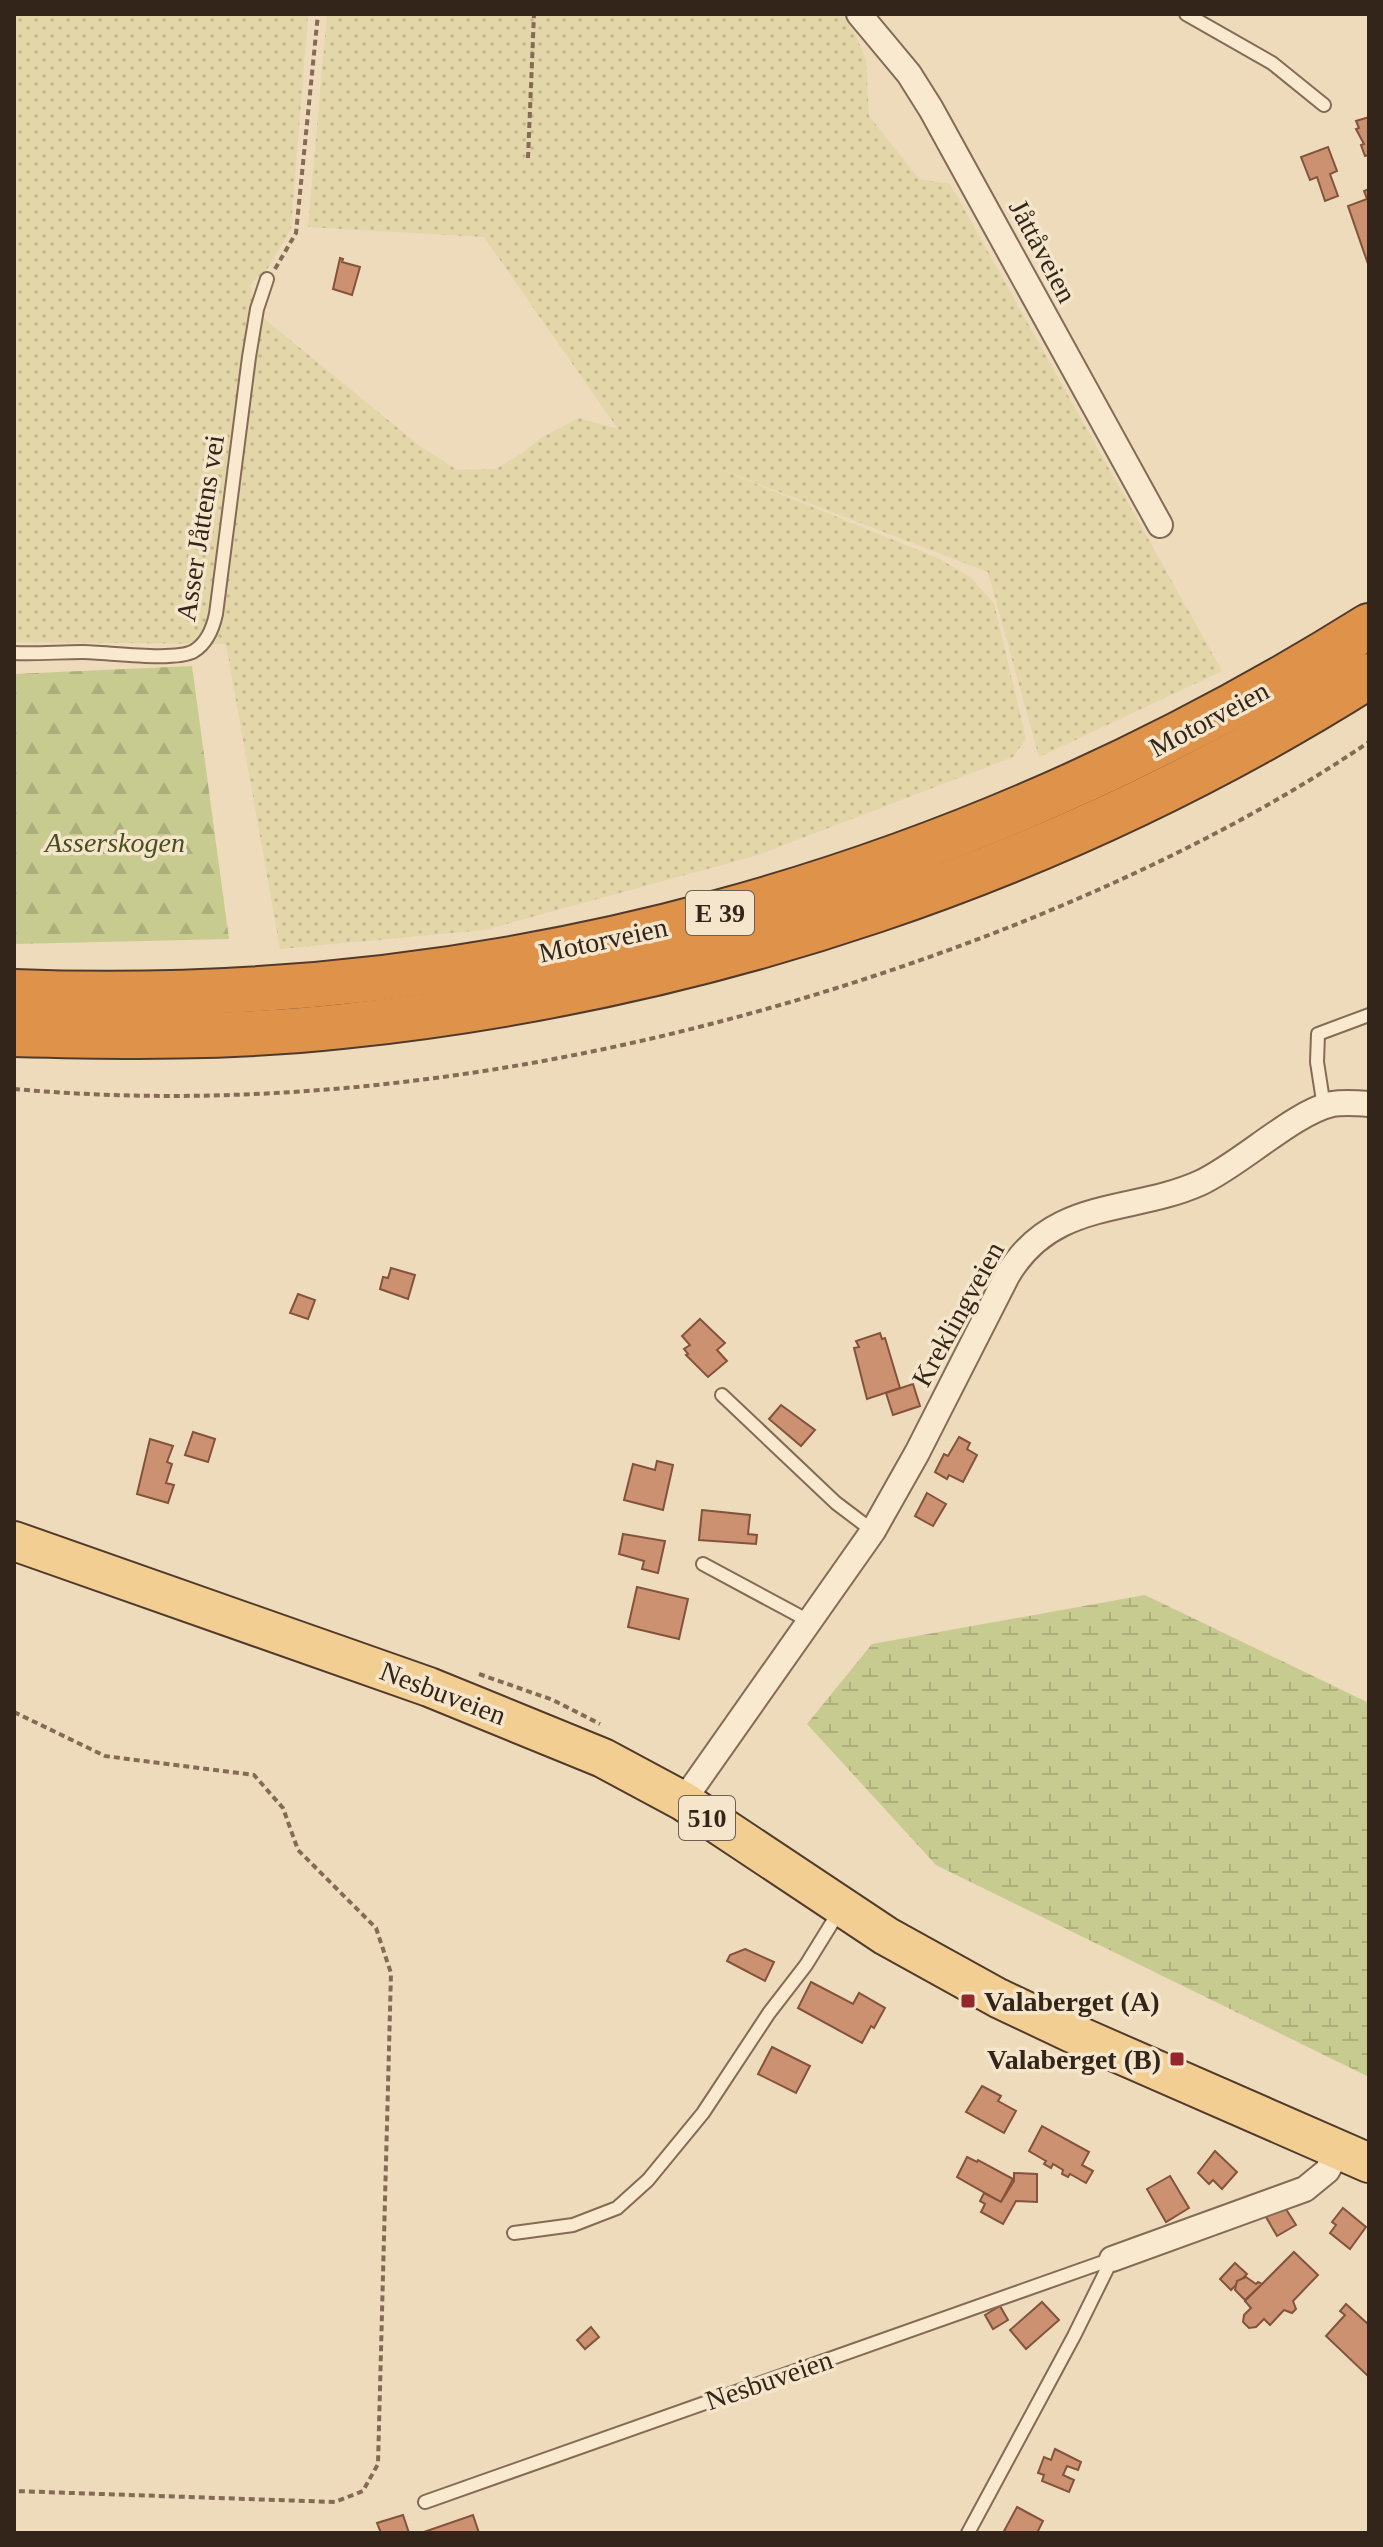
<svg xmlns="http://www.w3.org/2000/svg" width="1383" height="2547" font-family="Georgia,serif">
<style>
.farmland{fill:url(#farmland-dots)}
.forest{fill:url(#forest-firs)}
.wetland{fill:url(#wetland-marsh)}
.building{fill:#cc9171;stroke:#84533c;stroke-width:2}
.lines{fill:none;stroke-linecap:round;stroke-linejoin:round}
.lane-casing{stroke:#856b56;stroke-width:16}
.street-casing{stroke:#856b56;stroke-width:28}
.primary-casing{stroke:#523a2b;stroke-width:42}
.highway-casing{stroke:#523a2b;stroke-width:48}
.path{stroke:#856b56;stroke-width:4;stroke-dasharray:6 4;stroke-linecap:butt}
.lane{stroke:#f9e9cf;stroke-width:12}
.street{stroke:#f9e9cf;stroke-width:24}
.primary{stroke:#f2ce92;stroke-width:38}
.highway{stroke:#df934a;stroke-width:44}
.poi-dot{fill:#94262e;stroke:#f5e6cb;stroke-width:3}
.labels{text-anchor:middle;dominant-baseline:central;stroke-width:7;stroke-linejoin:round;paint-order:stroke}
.shield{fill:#f5e6cb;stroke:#6e5f50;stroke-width:2}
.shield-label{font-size:26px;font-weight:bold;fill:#34251b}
.street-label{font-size:28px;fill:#34251b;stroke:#f5e6cb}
.park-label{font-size:28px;font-style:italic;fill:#485021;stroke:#f5e6cb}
.poi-label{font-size:28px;font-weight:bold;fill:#34251b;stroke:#f5e6cb;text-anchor:start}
</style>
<defs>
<pattern id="farmland-dots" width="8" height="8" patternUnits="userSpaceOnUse" patternTransform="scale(2)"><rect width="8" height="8" fill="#e3d6a9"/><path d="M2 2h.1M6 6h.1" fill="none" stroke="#c3b891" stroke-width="1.8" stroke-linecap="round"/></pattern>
<pattern id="forest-firs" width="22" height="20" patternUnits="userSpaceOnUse" patternTransform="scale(2)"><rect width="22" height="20" fill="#c8cb90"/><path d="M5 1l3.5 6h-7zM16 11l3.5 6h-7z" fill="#acae7c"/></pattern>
<pattern id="wetland-marsh" width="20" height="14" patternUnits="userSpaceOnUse" patternTransform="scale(2)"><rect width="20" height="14" fill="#c8cb90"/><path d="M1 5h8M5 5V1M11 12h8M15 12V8" fill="none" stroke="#acae7c"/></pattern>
</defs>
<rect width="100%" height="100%" fill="#eddbbc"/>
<polygon class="farmland" points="14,14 308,14 291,229 269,267 250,284 256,312 421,447 457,470 496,469 521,454 541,438 579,418 618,429 484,237 308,227 327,14 847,14 866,60 869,116 919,179 950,184 1222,671 1039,757 988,572 707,464 940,559 971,578 994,603 1026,739 1013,757 758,855 484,930 280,949 226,644 14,642"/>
<polygon class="forest" points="192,666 229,939 14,944 14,674"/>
<polygon class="wetland" points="1145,1595 1369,1703 1369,2077 936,1865 807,1724 872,1644"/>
<g class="building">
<polygon points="1369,117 1369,158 1368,155 1365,156 1361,145 1364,144 1356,129 1359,128 1356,121"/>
<polygon points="1328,147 1337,171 1330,174 1338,196 1325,201 1317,177 1310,180 1301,157"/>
<polygon points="1369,189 1369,263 1368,264 1348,206 1367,199 1364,191"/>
<polygon points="340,258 343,259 342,262 360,267 352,295 333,289"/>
<polygon points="391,1268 415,1275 408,1299 380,1289 383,1277 388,1278"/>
<polygon points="298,1294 315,1300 308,1319 290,1313"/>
<polygon points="700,1319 725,1343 717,1350 727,1361 708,1377 686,1355 688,1354 684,1349 690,1345 682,1336"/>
<polygon points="880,1333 882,1339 885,1338 900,1388 867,1399 854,1348 859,1347 856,1341"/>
<polygon points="913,1384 920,1406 893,1415 886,1393"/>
<polygon points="781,1405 815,1430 801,1446 769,1419"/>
<polygon points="193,1432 215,1439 208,1462 185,1455"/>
<polygon points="959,1437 970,1443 967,1449 977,1455 963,1482 949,1475 947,1479 935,1472 944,1454 948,1456"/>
<polygon points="150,1439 173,1446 167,1462 172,1464 166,1483 174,1485 168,1503 137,1494"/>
<polygon points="657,1461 673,1465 663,1510 624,1500 633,1464 655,1470"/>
<polygon points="927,1493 946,1504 933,1526 915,1516"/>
<polygon points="702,1510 750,1515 748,1534 757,1535 756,1544 699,1540"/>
<polygon points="623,1534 665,1541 658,1573 642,1569 644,1561 619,1554"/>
<polygon points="637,1587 688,1599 679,1639 628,1627"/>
<polygon points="745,1949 774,1962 765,1981 727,1961 730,1955"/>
<polygon points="811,1982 853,2004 859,1993 885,2008 874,2028 871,2026 862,2043 798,2008"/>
<polygon points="772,2047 810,2066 796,2093 758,2074"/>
<polygon points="982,2086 1001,2096 998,2101 1016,2111 1004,2133 966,2112"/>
<polygon points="1042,2126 1089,2152 1082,2165 1093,2171 1086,2183 1070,2174 1068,2177 1062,2174 1063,2170 1053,2164 1051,2168 1044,2164 1046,2161 1029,2151"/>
<polygon points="1215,2151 1237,2172 1222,2189 1213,2180 1209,2184 1198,2173"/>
<polygon points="967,2157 977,2162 978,2160 1013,2179 1001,2202 957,2177"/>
<polygon points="1014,2173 1037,2174 1037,2202 1016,2201 1003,2224 981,2212 985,2204 980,2201 984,2193 1001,2202 1014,2181"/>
<polygon points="1170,2176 1189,2208 1166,2222 1147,2189"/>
<polygon points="1284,2206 1296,2225 1277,2236 1266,2217"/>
<polygon points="1343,2208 1366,2227 1350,2249 1330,2233 1336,2225 1332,2222"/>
<polygon points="1294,2252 1318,2275 1293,2301 1296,2309 1292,2313 1284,2310 1270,2325 1264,2319 1256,2327 1249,2328 1243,2322 1244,2315 1251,2308 1245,2301"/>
<polygon points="1235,2263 1247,2274 1231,2290 1220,2279"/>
<polygon points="1246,2277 1256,2284 1258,2282 1262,2284 1245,2300 1235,2290 1237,2281"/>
<polygon points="1042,2302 1059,2320 1026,2349 1010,2330"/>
<polygon points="1346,2304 1369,2325 1369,2377 1326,2336 1345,2315 1340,2311"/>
<polygon points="1000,2306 1008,2320 993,2329 985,2315"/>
<polygon points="591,2327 599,2337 585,2349 577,2340"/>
<polygon points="1055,2449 1081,2462 1078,2470 1067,2466 1063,2475 1074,2480 1069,2492 1042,2481 1044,2475 1038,2473 1044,2457 1051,2460"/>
<polygon points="1017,2507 1043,2521 1037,2533 1003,2533"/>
<polygon points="403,2515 409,2533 381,2533 377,2523"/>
<polygon points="473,2515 479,2533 421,2533"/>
</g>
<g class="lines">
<g class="lane-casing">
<g id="lane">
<polyline points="1186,14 1272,63 1324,105"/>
<path d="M14 653C37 654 60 652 82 652 107 652 175 662 194 651 207 643 213 628 216 614L249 357 257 309 267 279"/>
<polyline points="1324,1107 1317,1062 1318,1034 1369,1015"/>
<polyline points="722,1395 836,1503 873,1531"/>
<polyline points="703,1564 809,1621"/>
<polyline points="514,2233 573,2225 617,2208 648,2180 703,2113 769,2013 806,1965 840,1910"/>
<polyline points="425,2502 1112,2259"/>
<polyline points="968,2533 1074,2336 1112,2259"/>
</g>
</g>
<g class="street-casing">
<g id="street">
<polyline points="859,14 909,74 931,109 1160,525"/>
<path d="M683 1801 873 1531 917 1453 1007 1276C1052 1198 1131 1214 1200 1183 1241 1164 1293 1113 1332 1104 1344 1102 1357 1103 1369 1104"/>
<polyline points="1112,2259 1305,2189 1327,2171 1339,2150"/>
</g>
</g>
<g class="primary-casing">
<polyline id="primary" points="14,1541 429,1687 603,1758 683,1801 886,1936 998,1998 1072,2033 1369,2163"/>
</g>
<g class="highway-casing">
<g id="highway">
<path d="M14 992C499 1011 959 883 1369 626"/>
<path d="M14 1034C124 1037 233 1038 343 1026 705 988 1060 871 1369 676"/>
</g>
</g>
<g class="path">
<polyline points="528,158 534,14"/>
<polyline points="275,269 296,233 318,14"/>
<path d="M14 1089C347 1119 698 1049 1007 928 1133 878 1257 818 1369 742"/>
<polyline points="479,1674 553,1700 600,1724"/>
<polyline points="14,1712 105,1756 254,1775 283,1808 298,1850 376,1928 391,1973 378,2464 363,2491 335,2502 14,2491"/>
</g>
<use href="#lane" class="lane"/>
<use href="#street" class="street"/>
<use href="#primary" class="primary"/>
<use href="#highway" class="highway"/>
</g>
<g class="poi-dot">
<rect x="960" y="1993" width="16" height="16" rx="4"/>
<rect x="1169" y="2051" width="16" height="16" rx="4"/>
</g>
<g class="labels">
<g class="shield">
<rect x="686" y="891" width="68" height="44" rx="6"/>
<rect x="679" y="1796" width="56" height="44" rx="6"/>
</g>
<g class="shield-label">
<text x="720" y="913">E 39</text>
<text x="707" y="1818">510</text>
</g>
<g class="street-label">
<text transform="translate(1043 251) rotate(62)">Jåttåveien</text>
<text transform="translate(200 528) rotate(-81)">Asser Jåttens vei</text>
<text transform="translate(1209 719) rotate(-28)">Motorveien</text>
<text transform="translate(603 940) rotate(-12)">Motorveien</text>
<text transform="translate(958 1314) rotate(-61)">Kreklingveien</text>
<text transform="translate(443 1693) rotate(21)">Nesbuveien</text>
<text transform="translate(769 2380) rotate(-19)">Nesbuveien</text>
</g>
<g class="park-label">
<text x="115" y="842">Asserskogen</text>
</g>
<g class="poi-label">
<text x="984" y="2001">Valaberget (A)</text>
<text x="1161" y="2059" text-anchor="end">Valaberget (B)</text>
</g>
</g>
<rect width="1383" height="2547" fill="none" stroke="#34251b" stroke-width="32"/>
</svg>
